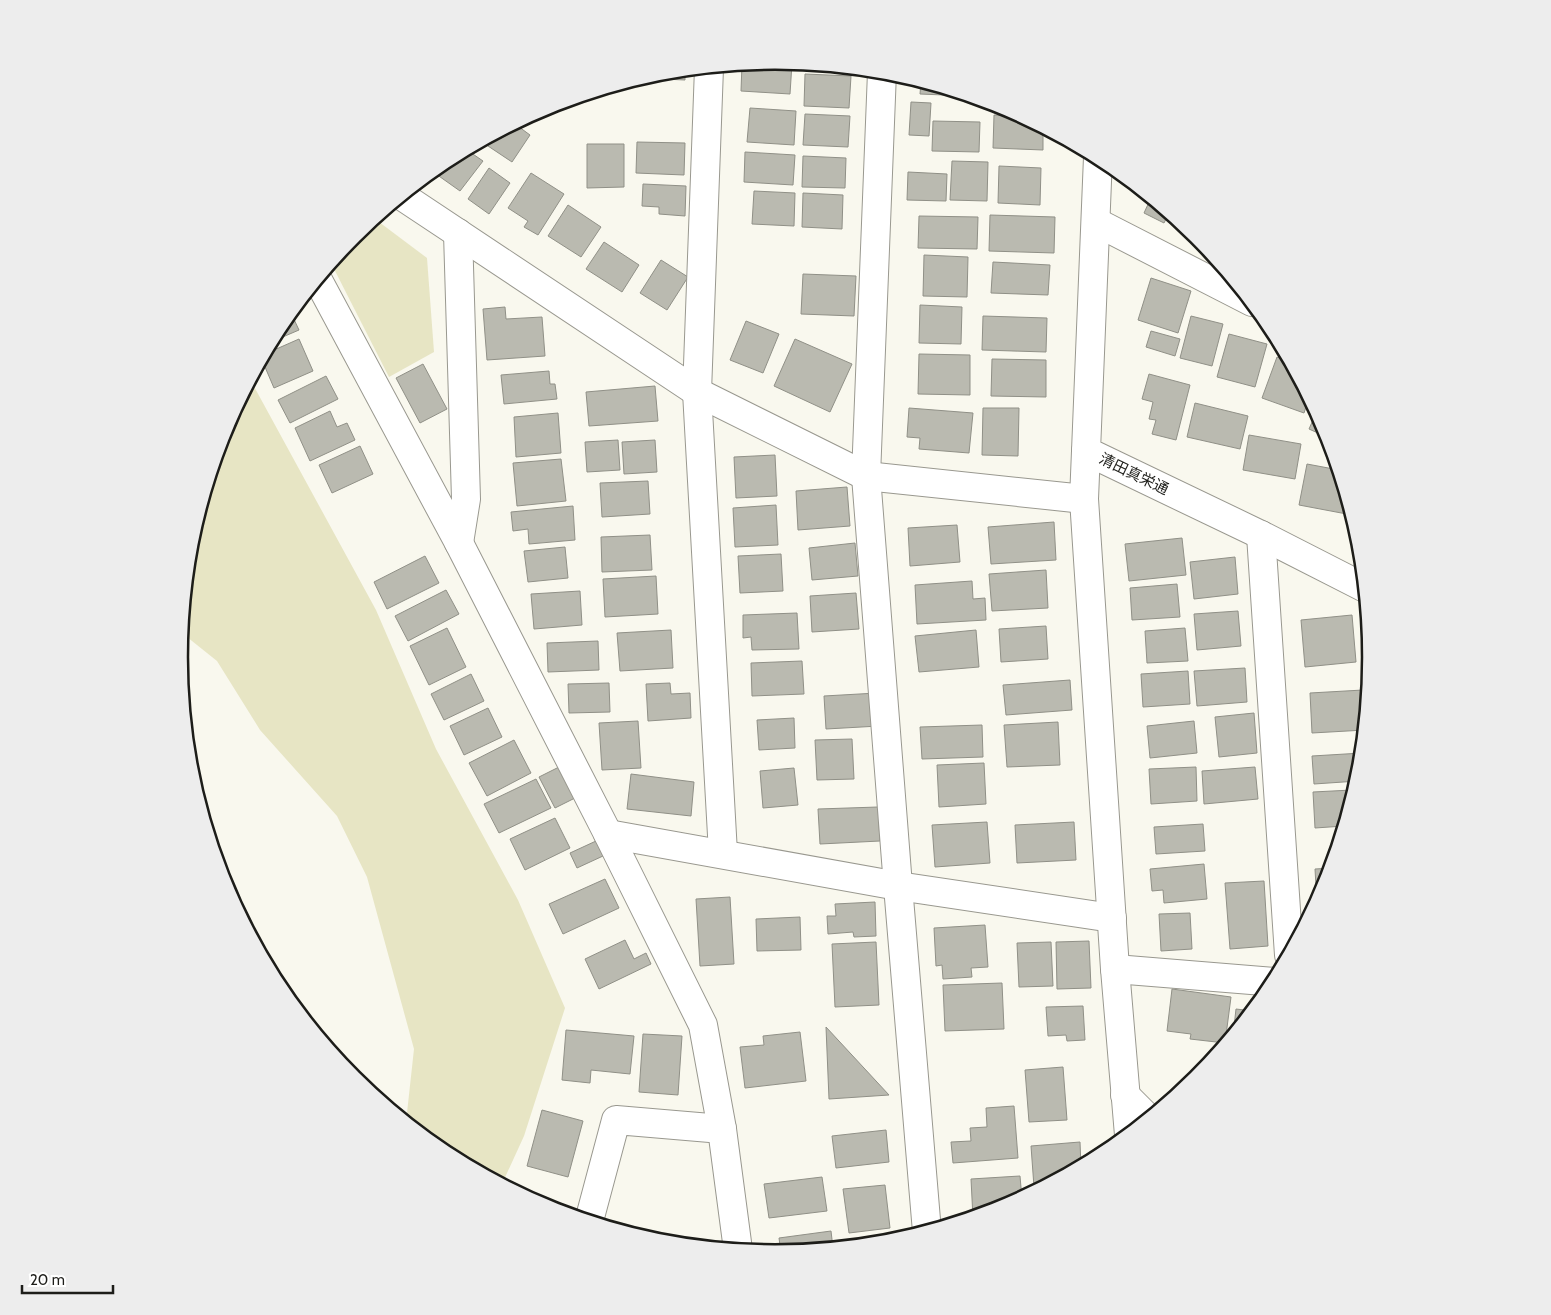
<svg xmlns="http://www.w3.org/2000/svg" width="1551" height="1315" font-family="Cabin,'Noto Sans JP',sans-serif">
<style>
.green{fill:#e7e5c4}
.building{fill:#babab0;stroke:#909087}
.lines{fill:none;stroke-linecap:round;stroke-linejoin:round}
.minor-casing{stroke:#99988f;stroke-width:30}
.tertiary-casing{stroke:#99988f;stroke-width:30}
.minor{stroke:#fff;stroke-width:28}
.tertiary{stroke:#fff;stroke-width:28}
.labels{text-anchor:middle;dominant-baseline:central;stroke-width:4;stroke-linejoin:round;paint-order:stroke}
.street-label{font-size:15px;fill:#1d1d19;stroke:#fff}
.rim{fill:none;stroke:#1d1d19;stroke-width:2.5}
</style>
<rect width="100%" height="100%" fill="#f9f8ee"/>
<g class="green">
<polygon points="375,219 427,258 434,352 389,377 331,263 354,236"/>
<polygon points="251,381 376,610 436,749 518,900 565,1008 524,1136 502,1184 444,1153 406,1122 414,1049 367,877 337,816 260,730 217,661 182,633 191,541 225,429"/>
</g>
<g class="building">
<polygon points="776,61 792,63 790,94 741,91 742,64"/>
<polygon points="685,70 685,80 641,78 659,73"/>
<polygon points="805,74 851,76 849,108 804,106"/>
<polygon points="921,82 968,96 920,94"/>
<polygon points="911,102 931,103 929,136 909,135"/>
<polygon points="750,108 796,111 794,145 747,142"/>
<polygon points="805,114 850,116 848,147 803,145"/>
<polygon points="994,115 1022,116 1043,128 1043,150 993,148"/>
<polygon points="933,121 980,122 979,152 932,151"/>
<polygon points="515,124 530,135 512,162 482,142"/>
<polygon points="637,142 685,143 684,175 636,173"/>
<polygon points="587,144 624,144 624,187 587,188"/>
<polygon points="467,150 483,161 460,191 436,174 446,161"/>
<polygon points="745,152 795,155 793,185 744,182"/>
<polygon points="803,156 846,158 845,188 802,187"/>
<polygon points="952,161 988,162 987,201 950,200"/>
<polygon points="999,166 1041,168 1040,205 998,203"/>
<polygon points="489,168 510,183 489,214 468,199"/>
<polygon points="908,172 947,174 946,201 907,200"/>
<polygon points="531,173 564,194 538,235 524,227 528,221 508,208"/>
<polygon points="643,184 686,186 685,216 659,214 659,207 642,206"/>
<polygon points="1140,189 1169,213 1164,223 1144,213 1150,200 1137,194"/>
<polygon points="754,191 795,193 794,226 752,224"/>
<polygon points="803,193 843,195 842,229 802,227"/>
<polygon points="568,205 601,227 581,257 548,236"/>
<polygon points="990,215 1055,217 1054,253 989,251"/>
<polygon points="919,216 978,217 977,249 918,248"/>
<polygon points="604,242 639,265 622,292 586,269"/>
<polygon points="924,255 968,257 967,297 923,296"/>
<polygon points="661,260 688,277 667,310 640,293"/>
<polygon points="993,262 1050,265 1048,295 991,293"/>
<polygon points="803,274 856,276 854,316 801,314"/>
<polygon points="1151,278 1191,291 1178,333 1138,320"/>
<polygon points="920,305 962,307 961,344 919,343"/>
<polygon points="505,307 506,319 542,317 545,356 487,360 483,309"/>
<polygon points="291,313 299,330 271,342 280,326"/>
<polygon points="983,316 1047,318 1046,352 982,350"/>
<polygon points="1191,316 1223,324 1212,366 1180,358"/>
<polygon points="746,321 779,334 763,373 730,360"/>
<polygon points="1151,331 1180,339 1175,356 1146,347"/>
<polygon points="1229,334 1267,344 1255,387 1217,377"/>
<polygon points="299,339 313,371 274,388 262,360 265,354"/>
<polygon points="795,339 852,364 830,412 774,386"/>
<polygon points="919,354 970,355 970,395 918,394"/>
<polygon points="1277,357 1290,362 1309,398 1304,413 1262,398"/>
<polygon points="992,359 1046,360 1046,397 991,396"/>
<polygon points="423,364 447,409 420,423 396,378"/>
<polygon points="549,371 550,384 555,384 557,399 504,404 501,375"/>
<polygon points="1149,374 1190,385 1176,440 1152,434 1156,420 1149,419 1153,402 1142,399"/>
<polygon points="326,376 338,399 290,423 278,400"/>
<polygon points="655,386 658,421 589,426 586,392"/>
<polygon points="1195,403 1248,416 1240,449 1187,437"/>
<polygon points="909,408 973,413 969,453 919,449 920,438 907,437"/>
<polygon points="983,408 1019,408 1018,456 982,455"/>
<polygon points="330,411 337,427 347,423 355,440 310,461 295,428"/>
<polygon points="1317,411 1326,430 1329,438 1309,429"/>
<polygon points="558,413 561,453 516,457 514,417"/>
<polygon points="1249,435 1301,444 1295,479 1243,470"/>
<polygon points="618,440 620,470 587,472 585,442"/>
<polygon points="655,440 657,472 624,474 622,442"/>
<polygon points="360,446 373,474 332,493 319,465"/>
<polygon points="775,455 777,496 736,498 734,457"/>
<polygon points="561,459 566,501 517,506 513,463"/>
<polygon points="1307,464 1339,470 1352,515 1299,505"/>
<polygon points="648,481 650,514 602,517 600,483"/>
<polygon points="847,487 850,526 798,530 796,491"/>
<polygon points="776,505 778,545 735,547 733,508"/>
<polygon points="573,506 575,540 529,544 528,529 513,531 511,512"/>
<polygon points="1054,522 1056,560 991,564 988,527"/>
<polygon points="957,525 960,562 910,566 908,528"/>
<polygon points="650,535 652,570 602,572 601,537"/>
<polygon points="1182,538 1186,575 1129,581 1125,544"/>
<polygon points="855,543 858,576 812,580 809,548"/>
<polygon points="565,547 568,578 528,582 524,551"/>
<polygon points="781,554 783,591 740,593 738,556"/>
<polygon points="425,556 439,583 387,609 374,582"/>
<polygon points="1235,557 1238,594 1194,599 1190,562"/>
<polygon points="1046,570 1048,608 992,611 989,574"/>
<polygon points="656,576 658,614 605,617 603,579"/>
<polygon points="972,581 973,599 985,598 986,620 917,624 915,585"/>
<polygon points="1177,584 1180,617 1132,620 1130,588"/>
<polygon points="446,590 459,614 408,641 395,616"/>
<polygon points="580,591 582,625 534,629 531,594"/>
<polygon points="856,593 859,629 812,632 810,596"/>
<polygon points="1238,611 1241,646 1197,650 1194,614"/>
<polygon points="797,613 799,649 752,650 751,637 743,638 743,615"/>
<polygon points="1352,615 1356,662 1305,667 1301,620"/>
<polygon points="1046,626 1048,659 1001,662 999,629"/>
<polygon points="447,628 466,667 429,685 410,646"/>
<polygon points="1185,628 1188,661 1147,663 1145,631"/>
<polygon points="671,630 673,668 620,671 617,633"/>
<polygon points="976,630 979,667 919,672 915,636"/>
<polygon points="598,641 599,670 548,672 547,643"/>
<polygon points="802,661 804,694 752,696 751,663"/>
<polygon points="1245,668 1247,702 1197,706 1194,671"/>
<polygon points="1188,671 1190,704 1143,707 1141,674"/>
<polygon points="471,674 484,701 444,720 431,694"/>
<polygon points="1070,680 1072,710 1006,715 1003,685"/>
<polygon points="609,683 610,712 569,713 568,684"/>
<polygon points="670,683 671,694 690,693 691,718 648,721 646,684"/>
<polygon points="1363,690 1365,730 1312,733 1310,693"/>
<polygon points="877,693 879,726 826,729 824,696"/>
<polygon points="488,708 502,737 464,755 450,726"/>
<polygon points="1254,713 1257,753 1219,757 1215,717"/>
<polygon points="794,718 795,748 759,750 757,720"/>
<polygon points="638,721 641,768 602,770 599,723"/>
<polygon points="1194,721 1197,753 1150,758 1147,726"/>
<polygon points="1058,722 1060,765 1007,767 1004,725"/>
<polygon points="982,725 983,757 922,759 920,727"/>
<polygon points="852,739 854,779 817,780 815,740"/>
<polygon points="514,740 531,773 487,796 469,763"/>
<polygon points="1362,753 1358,781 1314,784 1312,756"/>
<polygon points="984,763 986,804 939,807 937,765"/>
<polygon points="559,767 575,798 555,808 539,777"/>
<polygon points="1196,767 1197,801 1151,804 1149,769"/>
<polygon points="1255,767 1258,799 1204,804 1202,771"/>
<polygon points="794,768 798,805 763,808 760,771"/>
<polygon points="631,774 694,782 691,816 627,809"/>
<polygon points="536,779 551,808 499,833 484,804"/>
<polygon points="1352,790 1353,797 1344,826 1315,828 1313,792"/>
<polygon points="878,807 880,841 820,844 818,809"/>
<polygon points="555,818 570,848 525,870 510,839"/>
<polygon points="987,822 990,863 935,867 932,825"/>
<polygon points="1074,822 1076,860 1017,863 1015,825"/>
<polygon points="1203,824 1205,851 1156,854 1154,827"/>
<polygon points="596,841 603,856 577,868 570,853"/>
<polygon points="1204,864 1207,899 1164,903 1163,890 1152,891 1150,869"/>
<polygon points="1332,868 1326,886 1317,903 1315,869"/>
<polygon points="605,879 619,908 563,934 549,904"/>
<polygon points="1264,881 1268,946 1230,949 1225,883"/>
<polygon points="730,897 734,964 700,966 696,899"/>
<polygon points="875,902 876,936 854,937 853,932 828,934 827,916 836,916 835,904"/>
<polygon points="1190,913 1192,949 1161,951 1159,914"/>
<polygon points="800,917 801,950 757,951 756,919"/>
<polygon points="985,925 988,967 971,968 972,977 943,979 942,965 936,966 934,928"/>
<polygon points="625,940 634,959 646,953 651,964 599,989 585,959"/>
<polygon points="1089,941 1091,988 1057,989 1056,942"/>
<polygon points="876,942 879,1005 835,1007 832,944"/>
<polygon points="1051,942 1053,986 1019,987 1017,943"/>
<polygon points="1002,983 1004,1029 945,1031 943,985"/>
<polygon points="1172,989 1231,997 1225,1043 1190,1039 1191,1034 1167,1031"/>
<polygon points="1083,1006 1085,1040 1067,1041 1066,1035 1048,1036 1046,1007"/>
<polygon points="1236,1009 1253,1011 1233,1036"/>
<polygon points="826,1027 889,1095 829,1099"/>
<polygon points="566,1030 634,1036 630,1074 591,1070 590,1083 562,1080"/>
<polygon points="800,1032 806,1081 745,1088 740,1047 764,1045 763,1036"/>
<polygon points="643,1034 682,1036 678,1095 639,1092"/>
<polygon points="1063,1067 1067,1120 1029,1122 1025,1070"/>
<polygon points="1014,1106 1018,1158 953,1163 951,1142 971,1141 970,1128 987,1127 986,1108"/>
<polygon points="542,1110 583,1121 568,1177 527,1166"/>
<polygon points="886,1130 889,1162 836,1168 832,1136"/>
<polygon points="1080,1142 1081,1167 1046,1186 1034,1187 1031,1146"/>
<polygon points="1020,1176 1022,1199 1003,1208 973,1218 971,1179"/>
<polygon points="822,1177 827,1211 769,1218 764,1184"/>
<polygon points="885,1185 890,1228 849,1233 843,1189"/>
<polygon points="831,1231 833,1248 781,1253 779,1238"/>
</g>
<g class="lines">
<g class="minor-casing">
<g id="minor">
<polyline points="709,68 697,392 723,853"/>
<polyline points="882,72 866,476 898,886 927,1232"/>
<polyline points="402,196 697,392 866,476 1084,499"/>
<polyline points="1096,222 1252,302"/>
<polyline points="458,233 466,499 459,543"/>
<polyline points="318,280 459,543 608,834 703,1025 722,1129 738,1250"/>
<polyline points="1261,535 1289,955"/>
<polyline points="608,834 898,886 1112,918"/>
<polyline points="1115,969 1275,982"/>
<polyline points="1125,1095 1149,1119"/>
<polyline points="589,1221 616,1120 722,1129"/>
</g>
</g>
<g class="tertiary-casing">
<g id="tertiary">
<polyline points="1098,157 1086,451 1261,535 1365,588"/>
<polyline points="1086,451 1084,499 1115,969 1129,1135"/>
</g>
</g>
<use href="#minor" class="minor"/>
<use href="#tertiary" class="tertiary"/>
</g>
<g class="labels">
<g class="street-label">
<text transform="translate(1134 474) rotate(26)">清田真栄通</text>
</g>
</g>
<path d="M0 0H1551V1315H0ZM188 657a587 587 0 1 1 1174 0a587 587 0 1 1-1174 0Z" fill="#ededed" fill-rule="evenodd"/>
<path class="rim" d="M188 657a587 587 0 1 1 1174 0a587 587 0 1 1-1174 0Z"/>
<path d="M22 1285v8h91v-8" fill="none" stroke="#1d1d19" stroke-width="2.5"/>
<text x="30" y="1285" font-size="15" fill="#1d1d19" stroke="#ffffff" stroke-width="4" paint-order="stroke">20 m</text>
</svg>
